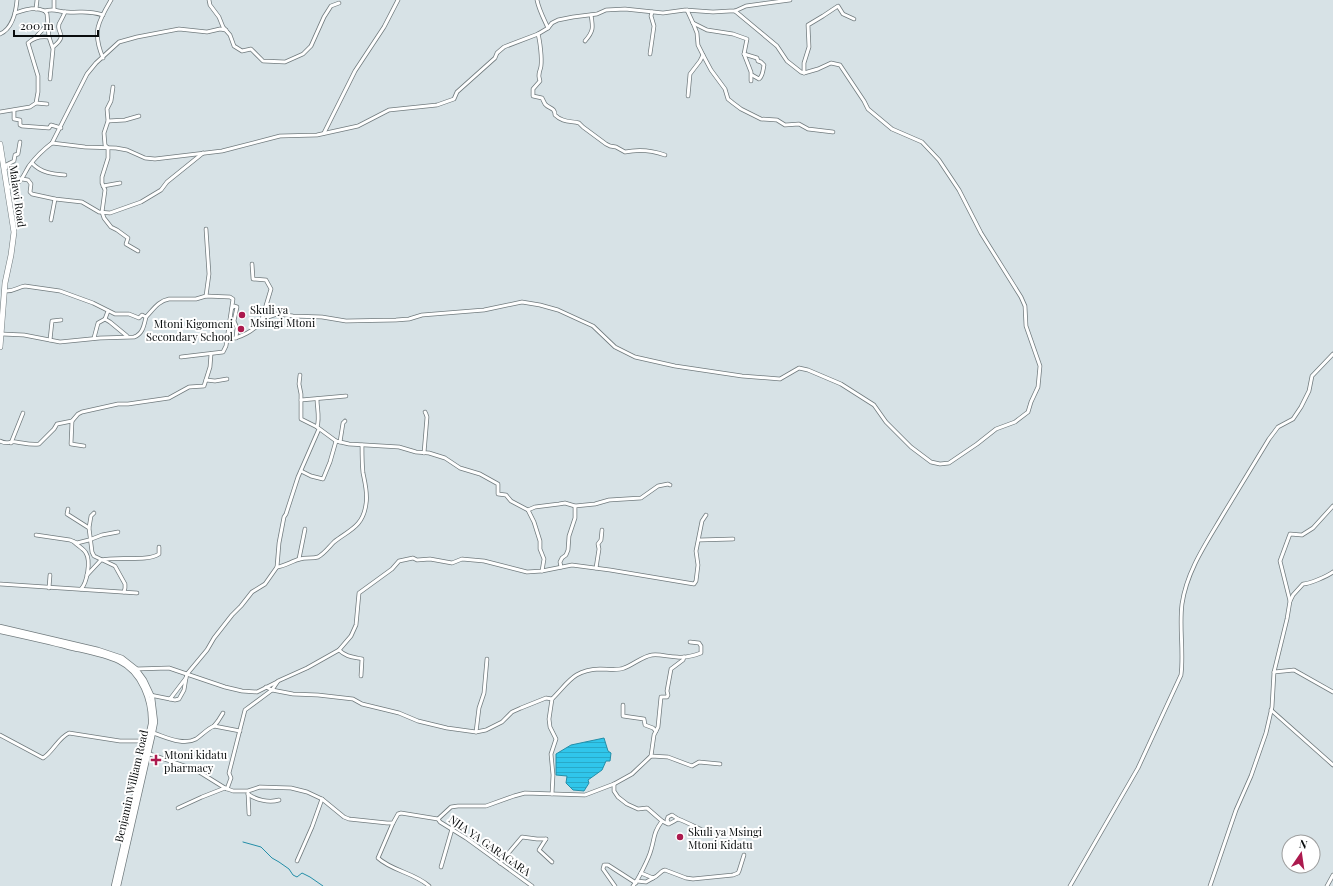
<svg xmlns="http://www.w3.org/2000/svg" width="1333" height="886" font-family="'Playfair Display',serif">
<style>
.water{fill:url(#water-rules);stroke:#248ea8}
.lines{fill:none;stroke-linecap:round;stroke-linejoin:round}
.stream{stroke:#248ea8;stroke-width:1}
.minor-casing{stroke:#717b7e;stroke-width:4.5}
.secondary-casing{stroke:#717b7e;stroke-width:6}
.primary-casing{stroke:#717b7e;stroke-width:6}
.minor{stroke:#fff;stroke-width:3}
.secondary{stroke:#fff;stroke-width:4.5}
.primary{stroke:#fff;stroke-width:5}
.poi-dot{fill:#ac1a4e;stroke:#fff;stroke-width:1.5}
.labels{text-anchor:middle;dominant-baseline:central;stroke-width:4;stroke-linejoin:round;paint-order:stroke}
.street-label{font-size:11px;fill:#090c0d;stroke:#fff}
.poi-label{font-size:11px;fill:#090c0d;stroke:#fff;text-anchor:start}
</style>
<defs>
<pattern id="water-rules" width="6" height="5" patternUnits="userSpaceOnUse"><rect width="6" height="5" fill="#30c6eb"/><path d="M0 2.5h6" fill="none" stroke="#29a9c8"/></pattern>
</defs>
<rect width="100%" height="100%" fill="#d7e2e6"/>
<polygon class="water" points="604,738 608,751 611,753 610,761 606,761 602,770 588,780 589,783 584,791 573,790 566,783 567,776 556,775 556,754 571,745"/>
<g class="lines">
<polyline class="stream" points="243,842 261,847 272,858 279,862 289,869 293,875 297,877 302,873 310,877 323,886"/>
<g class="minor-casing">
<g id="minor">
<polyline points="54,0 54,9"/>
<polyline points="209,0 210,5 219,17 223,27 230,35 234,46 242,51 251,49 263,61 285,62 303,54 311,46 324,17 331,6 339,3"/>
<path d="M537 0C539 10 544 19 548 28"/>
<polyline points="36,9 37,0"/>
<polyline points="687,10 693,23 697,33 698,45 703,55 711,70 725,89 728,99 733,103 741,109 761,119 777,120 785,125 799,124 808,129 833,132"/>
<path d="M45 11C55 8 58 12 67 12 82 13 87 10 103 15"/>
<path d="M15 13C25 10 35 6 45 11L47 14 49 37 53 49 50 79"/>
<path d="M693 23 707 30 733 34 747 39 744 54 757 58 758 61 761 62 764 65C763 70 763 76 759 79L752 75"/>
<path d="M0 34C12 29 16 12 17 0"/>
<path d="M538 34C540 41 542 58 541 66 540 73 537 73 540 81L533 89V96L542 98C543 100 544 102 545 104 549 109 555 107 555 115 562 122 570 121 579 123L583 127 606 144 610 146 616 147 625 152C639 149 651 150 665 155"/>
<polyline points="35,38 44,28 48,26"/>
<path d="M585 41C594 31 593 27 591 15"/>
<path d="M53 47C69 34 56 34 59 24 61 20 63 17 65 12"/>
<polyline points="650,54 654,26 651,16 652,12"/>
<polyline points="744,54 751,72 751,81"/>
<path d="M103 58C92 32 98 22 111 0"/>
<polyline points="804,73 804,63 809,47 808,25 823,16 838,6 843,14 854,19"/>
<polyline points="113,87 111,101 107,109 108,121 104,133 105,145 108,148 108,158 102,177 102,183 105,190 102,212 104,218 111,227 117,230 128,238 126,244 138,251"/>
<polyline points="688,96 690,74 700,61 703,55"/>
<polyline points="36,103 47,104"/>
<polyline points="14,110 14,119 20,120 20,125 22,126 49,128 51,125 61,128"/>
<path d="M0 112 30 107 36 103 38 92V76L28 43C34 37 41 36 49 37"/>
<polyline points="108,121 125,120 139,116"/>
<polyline points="324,133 355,71 384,27 398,0"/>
<polyline points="52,143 87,74 96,63 119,42 137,37 179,29 207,32 220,29 226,30"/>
<path d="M32 163C41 173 53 174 65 175"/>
<polyline points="6,168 6,165 14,161 15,155 18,154 20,142"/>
<polyline points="22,179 28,180 31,184 30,192 32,194 55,199 82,202 99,212 110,213 141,202 161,190 167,182 203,153"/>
<polyline points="103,186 120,183"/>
<path d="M7 188C23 182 21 179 29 166 35 158 44 149 52 143L85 147 116 148 127 150 145 158 155 159 222 151 280 136 317 135 358 126 389 110 437 105 454 99 457 92 495 58 497 53 504 47 538 34 548 28 552 23 558 20 573 17 597 14 606 10 625 9 663 13 685 10 713 12 730 11H735L746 6 790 0"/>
<polyline points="51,220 55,199"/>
<polyline points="252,264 253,279 266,280 271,289 262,319"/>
<path d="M4 291C15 292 17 287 25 286L60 291 93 303 115 314H129L139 318 142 315 146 317C153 310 158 301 169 299H196L206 296 230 297 233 299 226 346 223 352 181 357"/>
<polyline points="206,296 209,274 206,229"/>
<polyline points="232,308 234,306 237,307 234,321 237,328 236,338"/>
<polyline points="105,319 110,322 127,336"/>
<path d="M2 334 24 335 60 342 100 338 134 337C143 334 144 325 146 317"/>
<polyline points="94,338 98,323 105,319 108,311"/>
<polyline points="50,340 52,321 61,320"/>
<path d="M227 340C239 338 256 331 262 319L277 314 293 316 322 317 346 321 396 320 409 319 422 315 484 310 522 302 540 305 558 310 582 321 593 326 615 347 635 357 675 366 742 376 780 379 799 368 808 370 841 384 874 405 886 422 911 447 931 462 940 464 949 463 977 444 996 429 1015 422 1028 412 1031 402 1038 387 1040 366 1026 326 1025 306 1021 297 981 233 959 190 939 160 922 142 892 129 868 109 864 101 840 65 831 63 818 69 804 73 801 72 787 61 777 46 735 11"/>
<polyline points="300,375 299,384 301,394 301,419 317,427 336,441 349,444 399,447 416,452 429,453 445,458 460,468 480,474 498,484 498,494 506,495 511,501 528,510 534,522 540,541 540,549 544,559 542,571"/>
<polyline points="206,380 215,381 227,379"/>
<path d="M317 399C317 408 320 418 317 427"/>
<polyline points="301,400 346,396"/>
<polyline points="72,421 71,444 84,446"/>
<path d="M0 441C8 445 9 441 16 442 24 443 30 445 39 444L54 429 57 424 72 421 78 414 82 412 118 404H128L169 398 189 387 204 386 210 367 211 354"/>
<polyline points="340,442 343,423 345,421"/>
<polyline points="11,443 23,413"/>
<polyline points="424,453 427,417 426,414 425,412"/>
<polyline points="301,471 311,476 323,479 330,462 336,441"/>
<polyline points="68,509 67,514 89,528 92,552 94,556 115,566 125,584 125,588 124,592"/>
<polyline points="528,510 535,507 559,504 565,503 575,506 595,504 609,500 641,498 658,486 668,484 670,485"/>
<polyline points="89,528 91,516 94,513"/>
<polyline points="36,535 70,540 77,543 89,540 102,535 118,532"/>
<polyline points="699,540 733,539"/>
<path d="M74 542C78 546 84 549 86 553 91 561 87 583 81 589"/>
<polyline points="299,559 305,529"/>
<path d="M277 567C285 566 292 561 300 559 306 557 312 559 318 557 324 554 329 547 334 542 349 530 363 527 366 504 368 494 365 483 363 473 362 464 362 455 362 445"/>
<polyline points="561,567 560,562 562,558 566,555 568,550 569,536 575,518 575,506"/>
<polyline points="596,568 599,549 598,544 601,540 602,530"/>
<path d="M1333 572C1328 576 1309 584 1303 584L1293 595 1290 601 1287 619 1274 672 1294 670 1333 692"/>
<path d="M87 575 101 560C117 556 148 562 159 554V547"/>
<polyline points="0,584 137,593"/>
<polyline points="49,588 50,575"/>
<polyline points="1290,601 1280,561 1290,534 1302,535 1313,528 1333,506"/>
<path d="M339 650C346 657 354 657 362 659L361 676"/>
<polyline points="136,669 169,668 225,687 242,691 257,692 277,682"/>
<polyline points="266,687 272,690 278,681 307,668 339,650 351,636 356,625 359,593 392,569 399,561 413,558 417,560 430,559 452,563 462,559 484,561 527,572 542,571 572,565 610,570 694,584 696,581 698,565 696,551 702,521 706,515"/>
<polyline points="150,695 170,699 186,678 187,674 207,650 214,638 232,615 241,606 252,592 265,584 277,567 279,543 284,517 286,514 298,477 319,429"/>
<polyline points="170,699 175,700 179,699 184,690 186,678"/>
<polyline points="552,699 549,719 550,727 556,739 551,754 553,775 552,794"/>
<polyline points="623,705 623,716 644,719 645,725 653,728 656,731"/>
<polyline points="1271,710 1333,765"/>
<polyline points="214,726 218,721 223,713"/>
<polyline points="476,732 479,708 484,693 487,659"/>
<path d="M153 733C166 737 183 746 196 739 202 735 207 729 214 726L240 731"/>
<path d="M0 735 43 758C53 752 58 738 69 733L120 741H148"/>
<polyline points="147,753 196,770 225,788 233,791 248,791 260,787 291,788 307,792 322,799 344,817 349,819 387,823 393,823 398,814 401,813 438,819 451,807 458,806 486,806 514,796 525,793 585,795 614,784 632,774 651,756 668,757 692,766 699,762 720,764"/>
<polyline points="651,756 654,735 658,727 661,697 667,697 668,695 667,691 671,669 683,660 684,657"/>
<polyline points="614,784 614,791 618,797 627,804 638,809 647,808 662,821"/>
<path d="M227 789 231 778 229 773 245 710 272 690 293 694 318 695 353 699 362 704 399 713 418 721 447 728 476 732 486 730 502 722 512 712 521 708 546 698 552 699C569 682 573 670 600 669 608 669 617 671 624 668 633 665 643 656 652 655 661 654 668 657 677 657 685 658 693 656 701 653V646L699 643 690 642"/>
<polyline points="248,793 249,814"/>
<path d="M248 794C256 800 269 803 279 800"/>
<polyline points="178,808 202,797 225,788"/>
<polyline points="438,819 440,822 466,838 532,886"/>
<path d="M678 819C689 823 699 829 711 834"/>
<path d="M393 823 378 858C392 871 415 873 429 886"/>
<polyline points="546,839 539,850 552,862"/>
<polyline points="297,861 312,827 322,799"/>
<polyline points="500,863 522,837 537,839 546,839"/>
<polyline points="441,867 452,829"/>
<path d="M641 873 653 878C659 876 661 870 665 870L686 878 693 879 733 875 738 873 739 871 744 855"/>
<polyline points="637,881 646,882 653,878"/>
<polyline points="615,886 603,869 604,865 608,865 636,883"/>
<path d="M633 886C638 880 649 858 651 850 655 837 653 833 662 821L668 824C672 823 674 821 678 819L672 815 668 817 667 820 669 824"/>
<path d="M1070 886 1138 768 1181 675C1184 651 1179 628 1182 604 1187 570 1207 542 1224 513 1239 488 1254 464 1269 439L1278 427 1293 419 1301 407 1309 391 1312 376 1333 354"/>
<polyline points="1210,886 1236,810 1251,776 1266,733 1272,707 1274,672"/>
<polyline points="1327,886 1333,875"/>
</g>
</g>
<g class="secondary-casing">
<g id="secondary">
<polyline points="0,627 98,650 122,658 136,669 144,680 152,697 155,722 152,737 118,886"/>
<path d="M0 631C23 636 46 641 69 647 86 651 104 654 119 661 142 672 152 701 151 724L114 886"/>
</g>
</g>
<g class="primary-casing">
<polyline id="primary" points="0,144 14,232 11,255 5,283 0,347"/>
</g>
<use href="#minor" class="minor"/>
<use href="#secondary" class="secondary"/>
<use href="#primary" class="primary"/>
</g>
<g class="poi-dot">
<circle cx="242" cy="315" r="4"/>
<circle cx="241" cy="329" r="4"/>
<path d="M154 754h4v4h4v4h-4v4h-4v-4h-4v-4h4z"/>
<circle cx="680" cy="837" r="4"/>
</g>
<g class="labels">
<g class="street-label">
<text transform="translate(18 196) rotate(82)">Malawi Road</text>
<text transform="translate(131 786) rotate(-77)">Benjamin William Road</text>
<text transform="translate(490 845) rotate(35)">NJIA YA GARAGARA</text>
</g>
<g class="poi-label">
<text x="250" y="309">Skuli ya<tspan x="250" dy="13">Msingi Mtoni</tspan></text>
<text x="233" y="323" text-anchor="end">Mtoni Kigomeni<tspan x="233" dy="13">Secondary School</tspan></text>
<text x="164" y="754">Mtoni kidatu<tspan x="164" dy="13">pharmacy</tspan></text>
<text x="688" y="831">Skuli ya Msingi<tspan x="688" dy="13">Mtoni Kidatu</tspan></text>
</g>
</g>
<g transform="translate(1301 854) rotate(13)"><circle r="19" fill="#ffffff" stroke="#9d9e9e"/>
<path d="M0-3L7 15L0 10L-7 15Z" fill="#ac1a4e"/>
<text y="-6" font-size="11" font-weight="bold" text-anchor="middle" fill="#090c0d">N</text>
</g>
<path d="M14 30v6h84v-6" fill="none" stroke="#090c0d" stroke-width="2"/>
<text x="20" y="30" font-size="12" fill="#090c0d" stroke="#ffffff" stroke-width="3" paint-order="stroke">200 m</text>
</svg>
